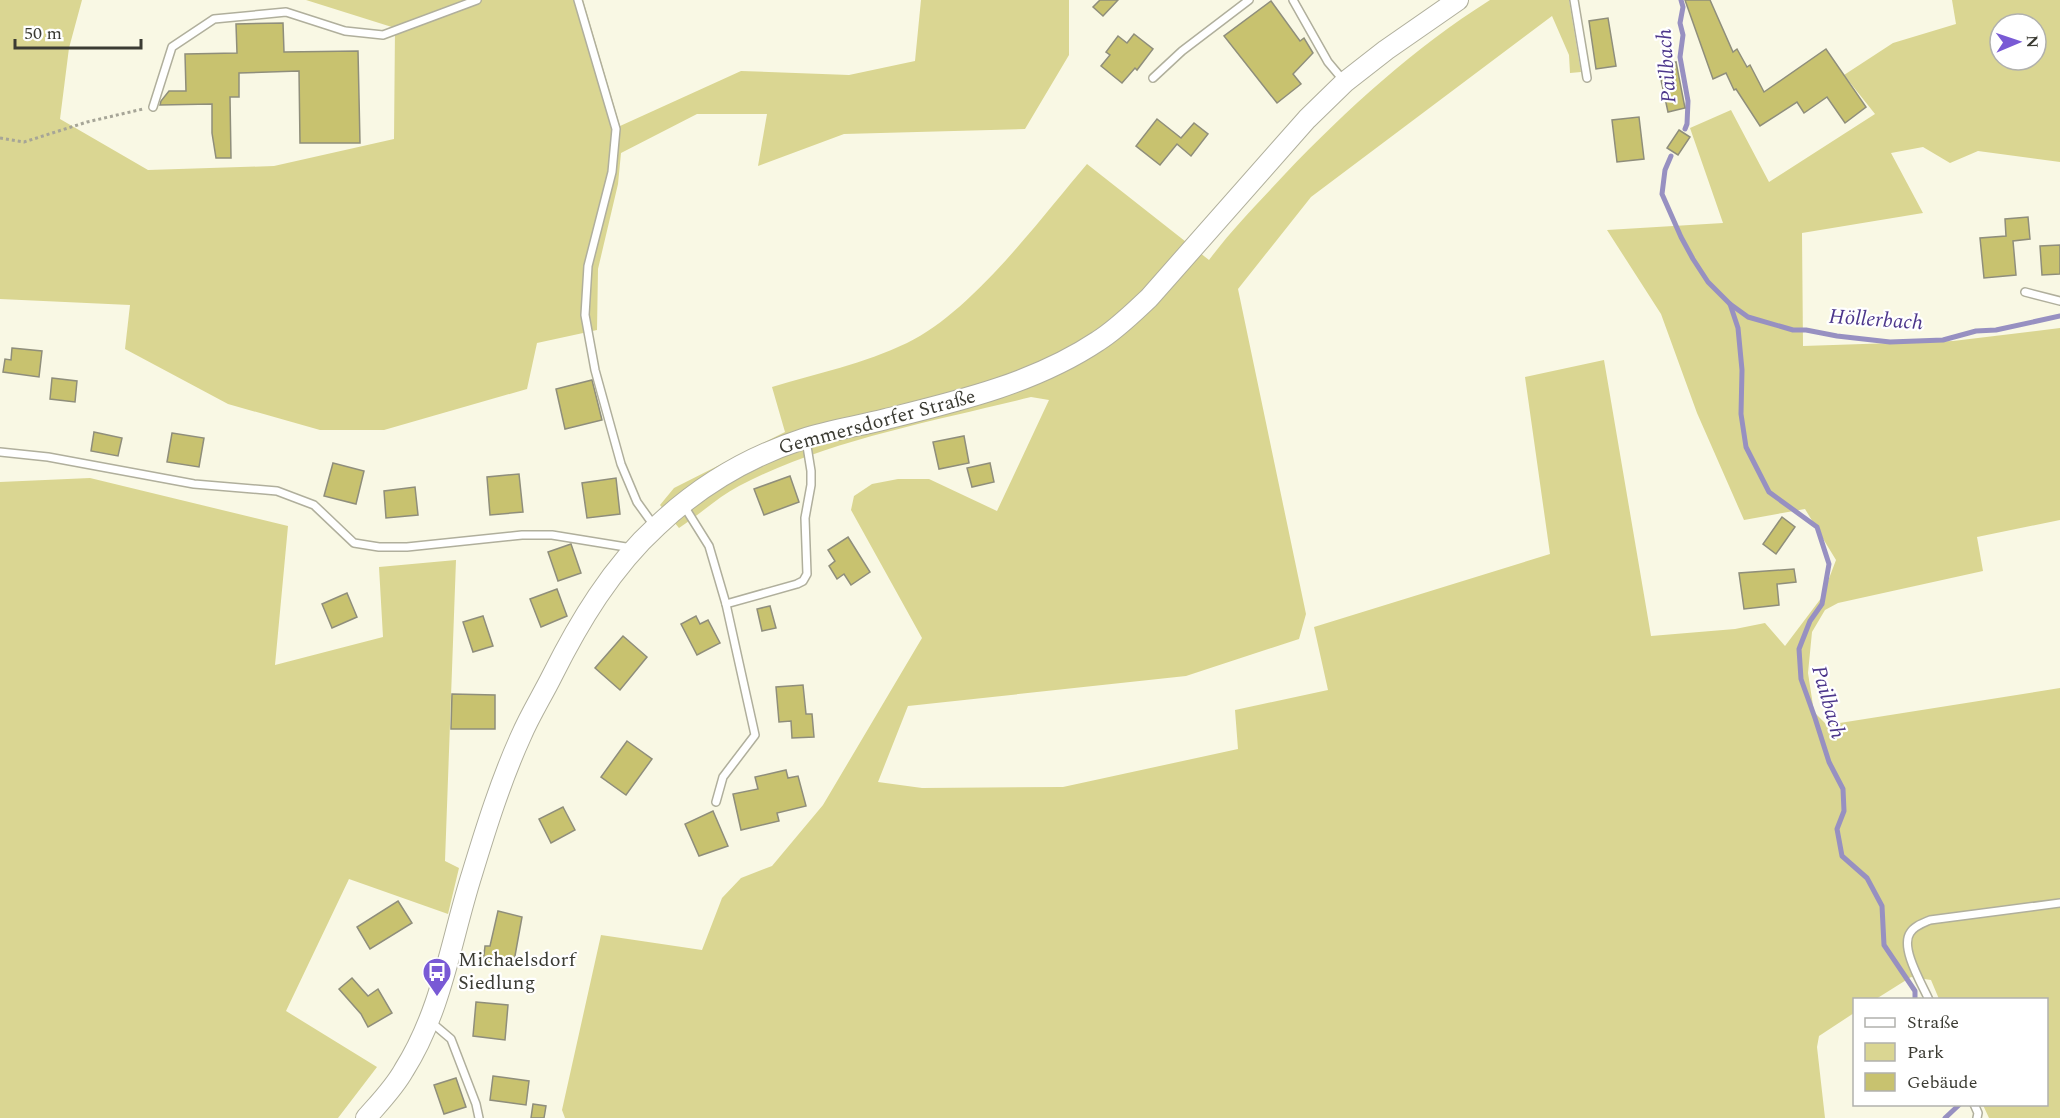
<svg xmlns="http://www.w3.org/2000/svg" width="2060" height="1118" font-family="Spectral,serif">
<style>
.green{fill:#dad692;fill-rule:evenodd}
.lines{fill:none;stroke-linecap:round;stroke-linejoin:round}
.stream{stroke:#9790c1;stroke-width:5}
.building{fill:#c8c26f;stroke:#8f8e7b;stroke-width:1.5}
.service-casing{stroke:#b0af9c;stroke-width:10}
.secondary-casing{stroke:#b0af9c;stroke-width:22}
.path{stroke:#a6a597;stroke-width:3;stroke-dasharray:3 3;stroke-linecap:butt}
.service{stroke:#fff;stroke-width:7}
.secondary{stroke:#fff;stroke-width:20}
.labels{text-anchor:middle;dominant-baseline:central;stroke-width:4.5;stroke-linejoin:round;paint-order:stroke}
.street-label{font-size:20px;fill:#3b3b33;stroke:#fff}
.poi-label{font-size:20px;fill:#3b3b33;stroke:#fff;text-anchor:start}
.water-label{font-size:21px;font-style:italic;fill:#4c368b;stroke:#fff}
</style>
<rect width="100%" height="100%" fill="#f9f8e4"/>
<g class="green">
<polygon points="0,0 82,0 69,48 60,119 148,170 274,166 394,139 395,28 306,0 583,0 620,126 741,71 849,75 915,61 921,0 1069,0 1069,55 1025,129 844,134 758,166 767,114 697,114 621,153 618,184 598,269 597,330 537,343 527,389 384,430 320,430 228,404 125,349 130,305 0,299"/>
<path d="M1490 0H1569L1581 72 1570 73 1569 55 1552 16 1311 197 1238 289 1306 614 1299 639 1186 676 908 706 878 782 922 788 1063 787 1238 749 1235 710 1328 690 1314 627 1550 554 1525 377 1604 360 1651 636 1735 629 1765 623 1785 646 1822 597 1836 560 1805 509 1744 520 1697 413 1661 314 1607 230 1723 223 1690 128 1731 110 1769 182 1875 114 1844 75 1893 43 1956 24 1952 0H2060V162L1978 151 1950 163 1923 147 1891 153 1923 213 1802 233 1803 346 1953 341 2060 328V520L1977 537 1983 571 1838 603 1825 610 1812 632 1808 673 1814 712 1827 725 2060 688V1118H1989L1983 1105 2046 1104V1000L1939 999 1931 980 1911 977 1876 999 1854 1000V1013L1819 1036 1817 1047 1825 1118H565L562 1110 601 935 702 950 722 898 741 878 772 866 823 805 922 638 851 510 854 496 872 484 898 479H929L997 511 1049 400 1031 397C935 421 827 440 739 486 718 497 699 515 679 528L660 505 674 488 785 432 772 387C817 373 864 364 907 343 973 311 1039 220 1087 164L1209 260C1232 229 1259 202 1285 174 1347 109 1414 48 1490 0ZM2000 24H2036V60H2000Z"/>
<polygon points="90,478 288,526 275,665 383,637 379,567 456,560 445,861 459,868 448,914 349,879 286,1011 377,1067 338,1118 0,1118 0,482"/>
</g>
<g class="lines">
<g class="stream">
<polyline points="1681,0 1683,7 1680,23 1683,35 1680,57 1688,101 1687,124 1685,129"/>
<polyline points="1671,156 1665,170 1662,194 1681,237 1693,259 1708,282 1730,304 1738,328 1742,370 1741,414 1746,447 1769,492 1817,527 1829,564 1822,604 1810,621 1799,649 1801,679 1815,718 1829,762 1843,789 1844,811 1837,829 1842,856 1867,878 1882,906 1884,945 1915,991 1915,1000"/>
<polyline points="1730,304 1748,317 1793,330 1806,330 1837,336 1890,342 1943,340 1976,331 1996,330 2060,316"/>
<polyline points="1945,1118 1960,1104"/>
</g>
</g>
<g class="building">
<polygon points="1100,0 1118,0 1103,16 1093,7"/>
<polygon points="1685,0 1710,0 1733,52 1737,49 1747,67 1750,65 1764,92 1826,49 1866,107 1845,123 1827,97 1804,113 1797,102 1760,126 1736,89 1734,90 1726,73 1713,79"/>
<polygon points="1271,1 1300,41 1304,38 1313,53 1293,74 1301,84 1277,103 1224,36"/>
<polygon points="1608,18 1616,66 1596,69 1589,21"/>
<polygon points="283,23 284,52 358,51 360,143 300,143 299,71 239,73 239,97 230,97 231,158 216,158 212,133 212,104 160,105 161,101 169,91 186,91 185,54 237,53 236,24"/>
<polygon points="1134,34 1153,49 1137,70 1135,68 1122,83 1101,66 1110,55 1106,52 1118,36 1127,43"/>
<polygon points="1676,62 1685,108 1668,112 1658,66"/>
<polygon points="1639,117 1644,159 1617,162 1612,120"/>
<polygon points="1157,119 1181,138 1194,123 1208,134 1191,156 1177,144 1160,165 1136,146"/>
<polygon points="1679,130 1690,137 1678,155 1667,148"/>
<polygon points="2028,217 2030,239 2013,241 2016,275 1984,278 1980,238 2006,236 2005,219"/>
<polygon points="2060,245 2060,274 2042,275 2040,246"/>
<polygon points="12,348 42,351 39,377 3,372 5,359 11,360"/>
<polygon points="52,378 77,381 75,402 50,399"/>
<polygon points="592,380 602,420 565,429 556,389"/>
<polygon points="94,432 122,438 118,456 91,451"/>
<polygon points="172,433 204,438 199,467 167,462"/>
<polygon points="964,436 969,463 939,469 933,442"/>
<polygon points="333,463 364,471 356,504 324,496"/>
<polygon points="990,463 994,482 972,487 967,468"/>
<polygon points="519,474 523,512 490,515 487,477"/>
<polygon points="790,476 799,502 764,515 754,489"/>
<polygon points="616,478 620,514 587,518 582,483"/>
<polygon points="415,487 418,515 386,518 384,491"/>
<polygon points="1782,517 1795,527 1776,554 1763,544"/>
<polygon points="848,537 870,572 851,585 844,574 837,579 829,566 835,561 828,550"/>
<polygon points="571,544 581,573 558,581 548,552"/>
<polygon points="1794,569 1796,582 1777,584 1779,605 1744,609 1739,573"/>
<polygon points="557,589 567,616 541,627 530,599"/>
<polygon points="347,593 357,617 332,628 322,604"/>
<polygon points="770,606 776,628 762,631 757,609"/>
<polygon points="483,616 493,646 473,652 463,622"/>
<polygon points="696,616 700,624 708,620 720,643 697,655 681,624"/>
<polygon points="623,636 647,657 620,690 595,668"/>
<polygon points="803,685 806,714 812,714 814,737 792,738 791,721 779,722 776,687"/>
<polygon points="452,694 495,695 495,729 451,729"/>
<polygon points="627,741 652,759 626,795 601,777"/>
<polygon points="786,770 788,778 798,776 806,806 777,813 779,821 741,830 733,794 758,789 755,777"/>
<polygon points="563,807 575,830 551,843 539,819"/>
<polygon points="713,811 728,846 699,856 685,824"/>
<polygon points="398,901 412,923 370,949 357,927"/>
<polygon points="498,911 522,917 513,967 483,964 485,946 490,946"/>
<polygon points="352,978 368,996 378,989 392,1013 368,1027 361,1014 339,989"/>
<polygon points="476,1002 508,1005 505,1040 473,1036"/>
<polygon points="493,1076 529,1081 526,1105 490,1100"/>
<polygon points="456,1078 466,1107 444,1114 434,1085"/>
<polygon points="533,1104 546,1106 544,1118 531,1118"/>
</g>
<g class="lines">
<g class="service-casing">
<g id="service">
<polyline points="578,0 616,129 612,172 588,266 585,315 595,370 621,464 637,502 655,527"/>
<polyline points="1293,0 1328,62 1344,81"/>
<polyline points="1574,0 1587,78"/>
<polyline points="1153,78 1182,51 1249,0"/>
<polyline points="153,107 172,47 214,19 286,12 345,31 383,35 477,0"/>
<polyline points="2025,292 2060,301"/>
<polyline points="0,452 48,457 194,484 277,491 314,505 354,543 379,547 407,547 522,535 552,535 632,548"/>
<polyline points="684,506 709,546 726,604 755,735 723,777 716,802"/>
<polyline points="726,604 797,584 803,581 807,574 805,518 811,485 811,471 806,440"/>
<path d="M1929 1000C1922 984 1900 948 1910 933 1914 926 1923 923 1930 920L2060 903"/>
<polyline points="431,1022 451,1039 476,1104 479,1118"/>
<polyline points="1974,1104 1978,1113 1977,1118"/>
</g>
</g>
<g class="secondary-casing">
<path id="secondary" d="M366 1118C380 1102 394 1088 404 1070 442 1010 451 940 472 874 486 828 501 780 521 736 530 715 542 696 552 676 579 622 612 567 657 526 699 486 748 457 803 439 830 430 859 426 886 419 959 401 1035 383 1098 341 1117 329 1133 313 1149 298L1307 119 1345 82 1386 50 1458 0"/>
</g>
<polyline class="path" points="0,138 24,142 87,122 143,109"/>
<use href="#service" class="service"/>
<use href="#secondary" class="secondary"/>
</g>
<defs>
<g id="bus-pin" transform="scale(1.5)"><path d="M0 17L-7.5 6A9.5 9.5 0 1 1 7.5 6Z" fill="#795ad5" stroke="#fff"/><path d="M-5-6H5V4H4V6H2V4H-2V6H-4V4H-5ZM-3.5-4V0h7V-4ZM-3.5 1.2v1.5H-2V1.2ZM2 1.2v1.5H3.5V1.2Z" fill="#fff"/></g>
</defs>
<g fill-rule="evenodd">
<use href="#bus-pin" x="437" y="972"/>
</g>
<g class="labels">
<g class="street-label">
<text transform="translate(877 422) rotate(-15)">Gemmersdorfer Straße</text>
</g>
<g class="poi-label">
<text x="458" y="960">Michaelsdorf<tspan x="458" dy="23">Siedlung</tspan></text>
</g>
<g class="water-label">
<text transform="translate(1667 66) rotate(-94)">Pailbach</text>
<text transform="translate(1876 320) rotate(4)">Höllerbach</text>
<text transform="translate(1828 702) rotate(74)">Pailbach</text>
</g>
</g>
<rect x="1853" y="998" width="195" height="108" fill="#ffffff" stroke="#b1b1ad" stroke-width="1.5"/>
<rect x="1865" y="1018" width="30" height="9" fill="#ffffff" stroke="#b1b1ad" stroke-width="1.5"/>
<text x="1907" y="1028" font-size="18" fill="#3b3b33">Straße</text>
<rect x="1865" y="1043" width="30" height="18" fill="#dad692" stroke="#b1b1ad" stroke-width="1.5"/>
<text x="1907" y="1058" font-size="18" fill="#3b3b33">Park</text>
<rect x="1865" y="1073" width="30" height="18" fill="#c8c26f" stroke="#b1b1ad" stroke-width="1.5"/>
<text x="1907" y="1088" font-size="18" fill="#3b3b33">Gebäude</text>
<g transform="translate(2018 42) rotate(88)"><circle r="28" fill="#ffffff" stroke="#b1b1ad" stroke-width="1.5"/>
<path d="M0-4.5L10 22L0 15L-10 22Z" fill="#795ad5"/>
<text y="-9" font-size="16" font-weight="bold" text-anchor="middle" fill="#3b3b33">N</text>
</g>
<path d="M15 39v9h126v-9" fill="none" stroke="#3b3b33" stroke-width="3"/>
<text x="24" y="39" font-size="18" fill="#3b3b33" stroke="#ffffff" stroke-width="4.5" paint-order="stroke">50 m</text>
</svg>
